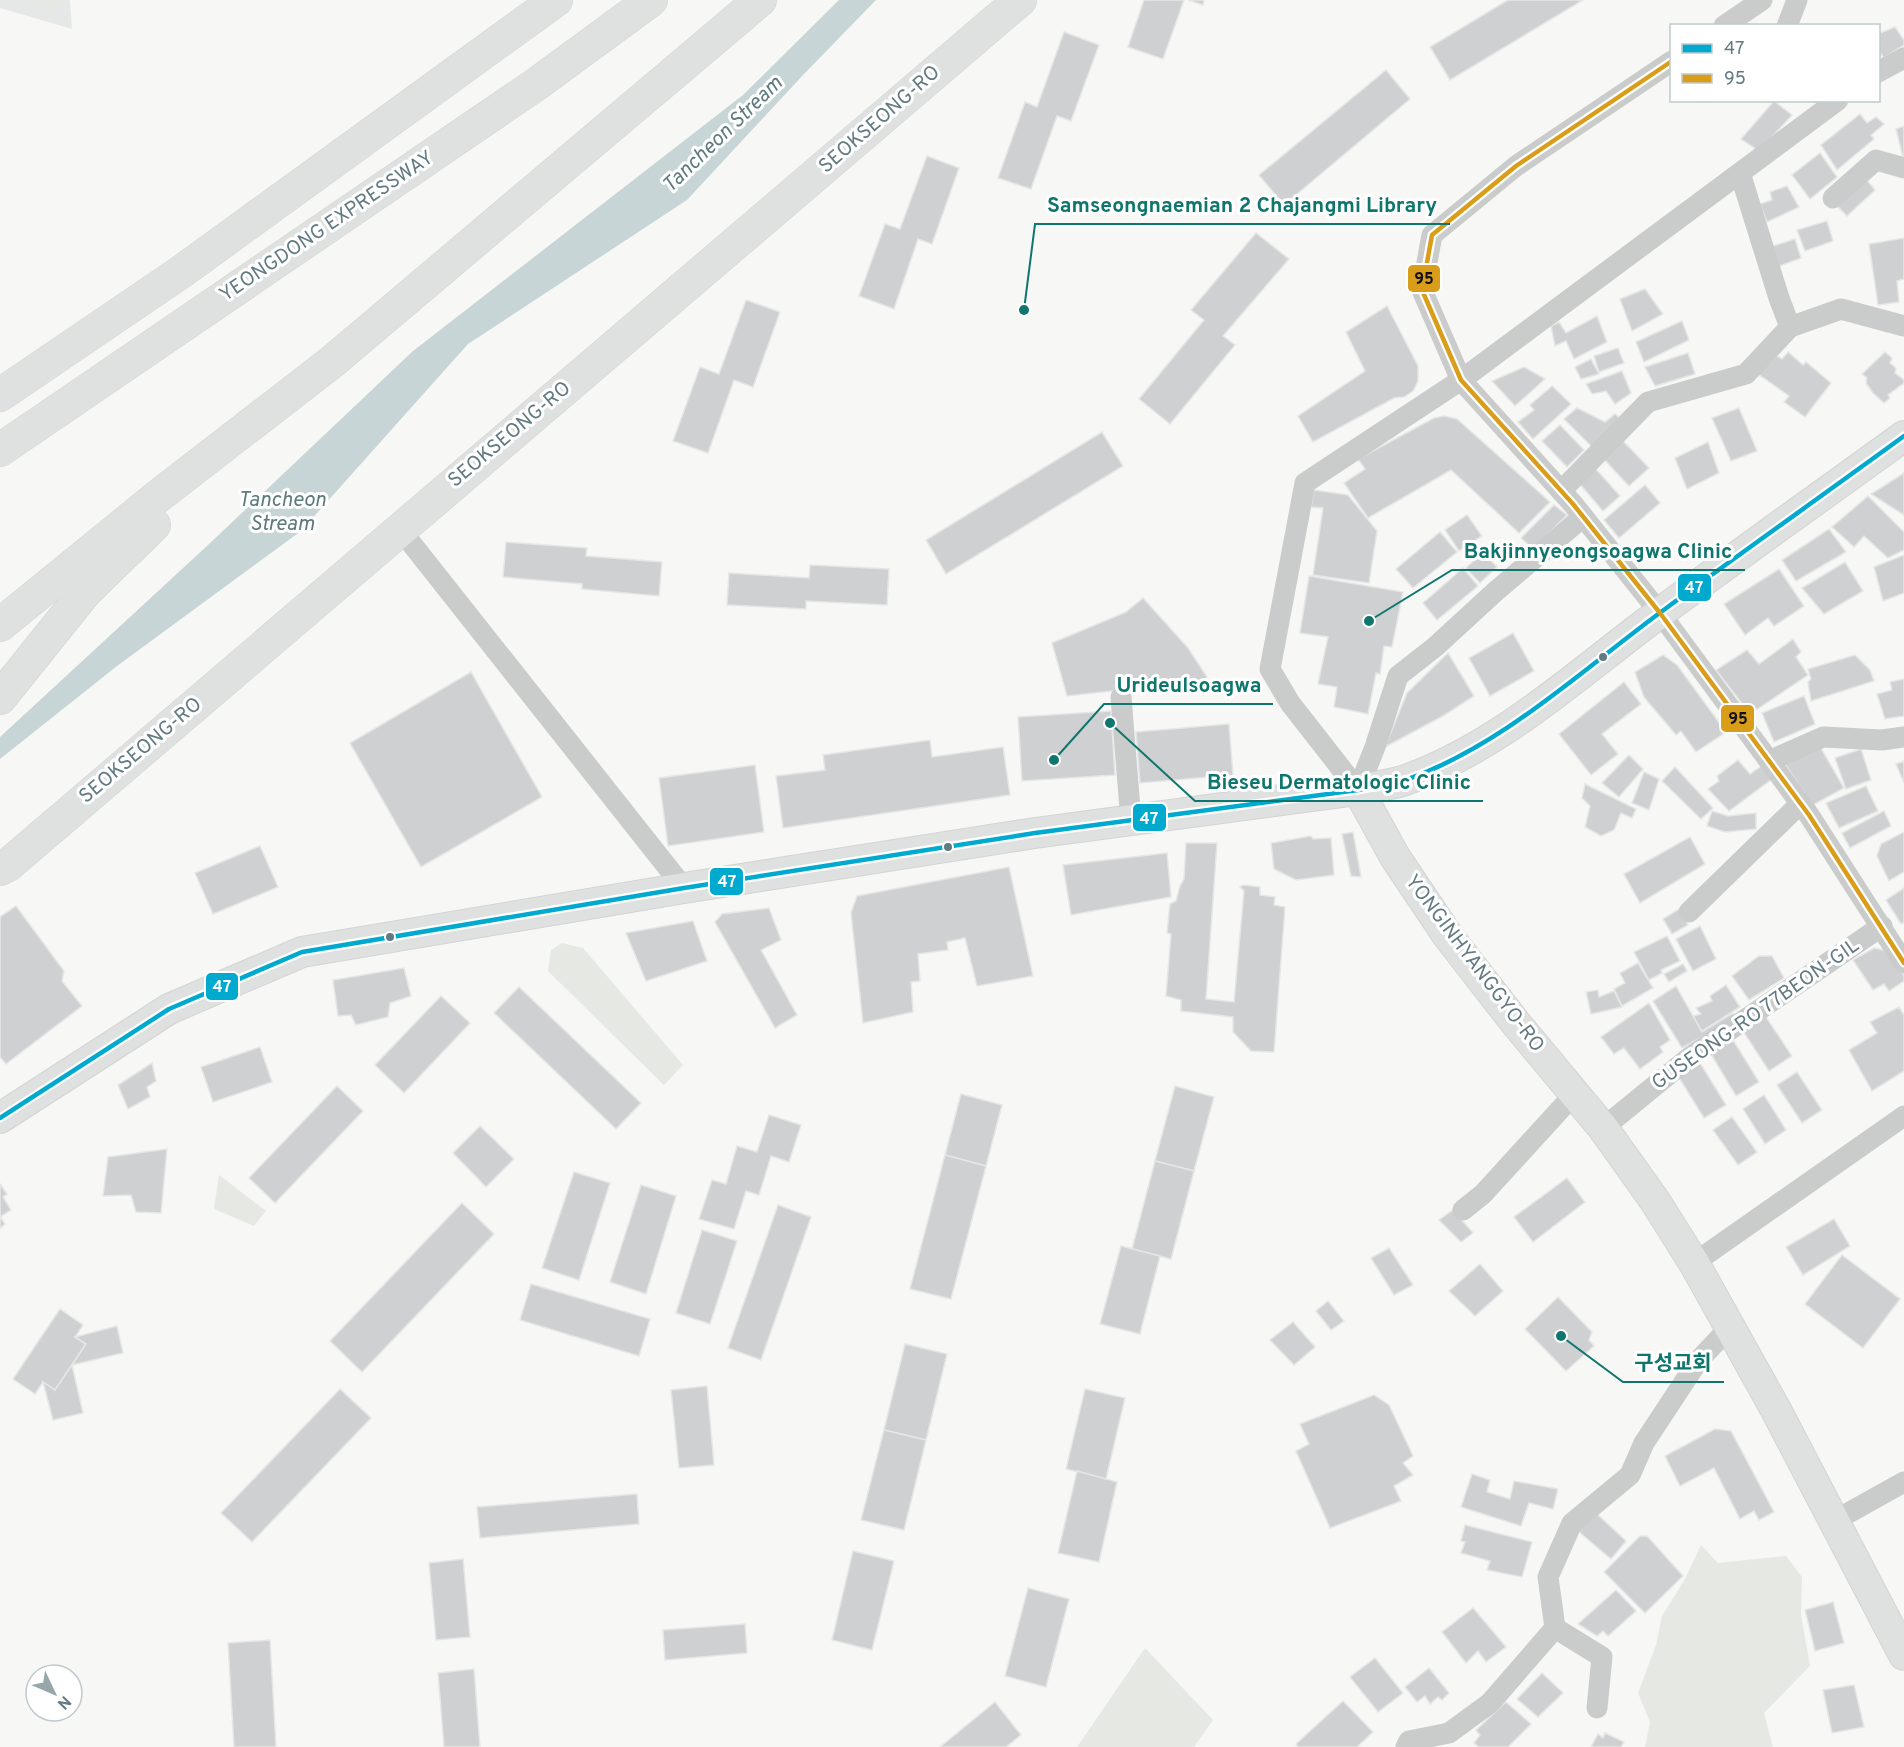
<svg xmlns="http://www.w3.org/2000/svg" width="1904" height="1747" font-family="Overpass,'Noto Sans KR',sans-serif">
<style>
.built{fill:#e6e8e7}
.green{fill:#e6e9e3}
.water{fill:#c8d5d6}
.building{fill:#ced0d1;stroke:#e6e6e6;stroke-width:1.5}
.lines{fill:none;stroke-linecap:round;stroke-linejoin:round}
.secondary-casing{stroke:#d3d4d4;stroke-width:32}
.highway-casing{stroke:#d3d4d4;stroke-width:34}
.street{stroke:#cacccc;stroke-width:21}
.secondary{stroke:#dfe0e0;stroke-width:30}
.highway{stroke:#dfe0e0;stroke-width:33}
.bus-1-casing{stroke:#fff;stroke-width:9}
.bus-2-casing{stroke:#fff;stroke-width:9}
.bus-1{stroke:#00a9ce;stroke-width:4.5}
.bus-2{stroke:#d99d1a;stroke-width:4.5}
.bus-dot{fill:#627a82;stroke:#fff;stroke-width:2}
.labels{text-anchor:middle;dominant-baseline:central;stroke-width:6;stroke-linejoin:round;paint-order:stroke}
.street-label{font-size:20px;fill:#627a82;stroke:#fff}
.water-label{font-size:21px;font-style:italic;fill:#5d7a7c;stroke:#fff}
.leader{fill:none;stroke:#0f766e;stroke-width:2}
.callout-dot{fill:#0f766e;stroke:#fff;stroke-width:2}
.callout-label{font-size:21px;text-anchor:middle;font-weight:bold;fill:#0f766e;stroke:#fff;stroke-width:6;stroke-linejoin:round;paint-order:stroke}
.line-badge{stroke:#fff;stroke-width:2}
.badge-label{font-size:16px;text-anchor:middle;font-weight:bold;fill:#fff}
.pale-badge-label{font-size:16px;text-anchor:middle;font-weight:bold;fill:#111}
</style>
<rect width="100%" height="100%" fill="#f7f7f6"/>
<polygon class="built" points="0,0 70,0 72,29 0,8"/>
<g class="green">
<polygon points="21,0 55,0 55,10"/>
<polygon points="562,943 583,948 683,1065 664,1085 548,971 551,950"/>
<polygon points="219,1175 266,1211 254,1226 214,1209"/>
<polygon points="1701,1545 1718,1563 1786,1556 1802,1577 1801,1614 1810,1666 1764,1713 1773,1747 1645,1747 1650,1722 1638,1693 1656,1645 1662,1616 1685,1579"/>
<polygon points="1145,1648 1213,1720 1194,1747 1077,1747"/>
</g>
<polygon class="water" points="839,0 876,0 804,74 687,200 468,344 301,531 117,666 0,759 0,737 208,545 413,351 743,95"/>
<g class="building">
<polygon points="1144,0 1184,0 1163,59 1128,47"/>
<polygon points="1188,0 1204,0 1203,5"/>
<polygon points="1508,0 1583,0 1450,80 1430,47"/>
<polygon points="1895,27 1904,40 1904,45 1884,58 1878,50 1878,34"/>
<polygon points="1064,32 1099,45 1071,121 1057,116 1031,189 998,178 1025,102 1037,107"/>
<polygon points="1386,70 1410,99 1284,205 1259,175"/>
<polygon points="1774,101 1792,115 1759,151 1741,139"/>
<polygon points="1860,114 1867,123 1876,117 1884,124 1871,135 1874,139 1837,170 1821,145"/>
<polygon points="1904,126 1904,161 1896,129"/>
<polygon points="1820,153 1837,177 1810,199 1792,175"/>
<polygon points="927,156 959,168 932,244 918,239 894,309 859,296 885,224 900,229"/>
<polygon points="1864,177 1875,190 1847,216 1834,203"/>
<polygon points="1787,186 1799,207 1767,222 1760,204 1772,200 1770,192"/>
<polygon points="1827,221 1833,241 1805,251 1797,230"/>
<polygon points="1256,233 1289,259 1223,336 1235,345 1170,424 1139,399 1204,320 1191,310"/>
<polygon points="1904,238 1904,279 1897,281 1899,302 1878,305 1869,244"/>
<polygon points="1795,239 1801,258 1777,267 1770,247"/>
<polygon points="1645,289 1663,314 1632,331 1620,299"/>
<polygon points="746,300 780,312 753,387 734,380 708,453 673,441 700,367 719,374"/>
<polygon points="1387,306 1418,366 1418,381 1413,391 1404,397 1394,398 1313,442 1298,416 1365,371 1346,332"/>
<polygon points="1597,316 1607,342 1574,359 1566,341 1555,346 1551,326 1559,322 1566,333"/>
<polygon points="1682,321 1689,340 1644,362 1636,342"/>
<polygon points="1618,348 1624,363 1599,372 1594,356"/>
<polygon points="1788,352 1803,365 1806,362 1831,383 1805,417 1784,402 1789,396 1758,374 1774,354 1782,359"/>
<polygon points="1885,352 1892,358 1890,363 1896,368 1895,373 1904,380 1904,383 1888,395 1890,398 1884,403 1873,393 1866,383 1867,378 1862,374"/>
<polygon points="1688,353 1695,374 1655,386 1645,367"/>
<polygon points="1591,359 1599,374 1581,379 1575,367"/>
<polygon points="1524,367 1545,379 1515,406 1492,381"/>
<polygon points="1622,371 1631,393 1615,404 1606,391 1592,394 1586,384"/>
<polygon points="1552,386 1571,404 1533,439 1518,422 1534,410 1530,405"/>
<polygon points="1577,408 1605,422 1615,414 1624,422 1595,450 1564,419"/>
<polygon points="1739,408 1757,451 1731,461 1712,418"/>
<polygon points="1444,416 1457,419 1550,502 1519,533 1451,470 1368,518 1344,483 1365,469 1358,459 1434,418"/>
<polygon points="1560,425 1584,450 1567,467 1542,441"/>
<polygon points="1102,432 1123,466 946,574 926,540"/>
<polygon points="1622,440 1649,468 1629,486 1601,456"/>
<polygon points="1708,442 1719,473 1687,489 1675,458"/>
<polygon points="1595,468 1620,496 1603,511 1578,482"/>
<polygon points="1904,473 1904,515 1871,494"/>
<polygon points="1645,485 1660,503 1619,538 1604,520"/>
<polygon points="1314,490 1348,495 1377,531 1369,583 1313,575 1323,508 1311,507"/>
<polygon points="1868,496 1904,532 1904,550 1888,558 1864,536 1854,547 1832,527"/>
<polygon points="1554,505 1567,515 1533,549 1521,538"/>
<polygon points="1467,515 1482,536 1459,551 1445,530"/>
<polygon points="1829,529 1846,552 1796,581 1782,560"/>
<polygon points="1440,532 1457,552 1413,588 1396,569"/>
<polygon points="506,542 587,548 586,556 662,562 659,596 582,589 582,584 503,577"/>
<polygon points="1483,552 1497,567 1480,583 1466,568"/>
<polygon points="1904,555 1904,593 1883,601 1874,567"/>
<polygon points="1845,562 1863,591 1824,614 1802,588"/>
<polygon points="810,565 889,569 887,605 806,601 806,609 727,605 729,573 809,578"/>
<polygon points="1463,568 1478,586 1437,620 1423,603"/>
<polygon points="1779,569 1804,606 1774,626 1768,618 1745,635 1724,604"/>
<polygon points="1309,576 1403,592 1392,647 1384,646 1380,674 1376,673 1368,714 1334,707 1337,687 1318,684 1328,637 1300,633"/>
<polygon points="1143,598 1188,648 1207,677 1200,690 1166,685 1067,696 1052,643 1126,612"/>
<polygon points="1513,633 1534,671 1490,696 1469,658"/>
<polygon points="1793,639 1801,652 1796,657 1808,675 1750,714 1716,670 1747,650 1759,664"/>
<polygon points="1448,653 1474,696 1443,716 1385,747 1407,693"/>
<polygon points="1663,655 1677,665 1726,732 1696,752 1681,731 1676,735 1644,697 1635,672"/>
<polygon points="1855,655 1870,670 1874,681 1811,701 1808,682 1811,679 1808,669"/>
<polygon points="471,672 542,797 421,867 350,743"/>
<polygon points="1904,679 1904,716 1885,719 1877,694 1892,690 1890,682"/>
<polygon points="1624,682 1641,704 1602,734 1618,754 1591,775 1559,734"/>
<polygon points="1804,696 1815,724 1774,742 1762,713"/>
<polygon points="1111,711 1115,775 1022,781 1018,717"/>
<polygon points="1229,724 1233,775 1140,783 1136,732"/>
<polygon points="930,740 932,757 1003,747 1010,795 783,828 776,776 825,770 823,755"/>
<polygon points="1819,745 1844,788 1813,805 1785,764"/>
<polygon points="1861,749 1871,780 1846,789 1835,758"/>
<polygon points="1629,755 1643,769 1619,797 1602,783"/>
<polygon points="1738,760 1750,774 1763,765 1772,779 1729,811 1708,789 1719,781 1717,776"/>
<polygon points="1904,761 1904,783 1896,764"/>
<polygon points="755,765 764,832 668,846 659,778"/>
<polygon points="1675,767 1713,808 1701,819 1662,781"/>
<polygon points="1644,772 1659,779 1649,810 1632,803"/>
<polygon points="1585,784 1636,809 1632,818 1621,813 1614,830 1601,836 1585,827 1590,806 1582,798"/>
<polygon points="1866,786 1878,811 1839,828 1826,803"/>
<polygon points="1712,811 1728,816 1756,813 1756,829 1725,832 1707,826"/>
<polygon points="1884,811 1891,826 1850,848 1842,833"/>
<polygon points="1353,832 1361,877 1351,876 1342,834"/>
<polygon points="1904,832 1904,872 1889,881 1877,856 1881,844"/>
<polygon points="1311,836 1313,839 1331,838 1334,875 1296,880 1274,869 1271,843"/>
<polygon points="1690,837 1705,864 1640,903 1624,874"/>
<polygon points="1186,843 1217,843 1206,999 1234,1002 1244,891 1240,887 1243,885 1260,887 1260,895 1275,897 1274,905 1285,907 1274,1052 1251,1051 1233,1032 1233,1017 1181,1011 1181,1000 1166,996 1171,934 1167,933 1170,904 1176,901 1180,886 1184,879"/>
<polygon points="260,846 278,887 213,914 195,873"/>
<polygon points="1167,853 1171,897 1071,915 1063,865"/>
<polygon points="1009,867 1033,976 977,986 965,938 947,942 948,950 918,954 920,981 911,982 913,1012 863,1023 851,913 857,896"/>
<polygon points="1904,888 1904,922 1901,924 1886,900"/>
<polygon points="16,906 64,971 62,981 82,1006 6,1064 0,1057 0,917"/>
<polygon points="769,908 781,940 761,950 797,1015 775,1028 715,922 722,914"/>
<polygon points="1679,909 1688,925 1672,934 1663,919"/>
<polygon points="693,921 707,961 646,981 626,933"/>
<polygon points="1700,926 1716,959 1693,971 1676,939"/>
<polygon points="1667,936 1680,961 1661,970 1662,973 1649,980 1634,952"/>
<polygon points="1874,948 1887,951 1904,976 1904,981 1889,991 1884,984 1873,990 1853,960"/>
<polygon points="1759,956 1772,956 1784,978 1749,1000 1732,976"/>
<polygon points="1638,963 1653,988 1622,1006 1614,989 1625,983 1620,973"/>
<polygon points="1683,964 1687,971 1669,982 1664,974"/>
<polygon points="404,968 411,996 390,1003 388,1017 356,1025 351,1015 338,1016 333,980"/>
<polygon points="1726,985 1740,1007 1702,1031 1693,1016 1701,1014 1696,1008 1712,1001 1710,996"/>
<polygon points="1676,986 1702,1032 1733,1013 1736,1018 1682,1048 1653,1001"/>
<polygon points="519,987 641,1103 616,1129 494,1013"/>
<polygon points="1598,990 1599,997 1614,991 1622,1007 1591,1014 1586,992"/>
<polygon points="441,996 470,1023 404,1093 375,1065"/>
<polygon points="1649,1003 1670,1040 1660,1047 1663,1052 1640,1069 1624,1048 1614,1054 1601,1037"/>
<polygon points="1899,1007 1904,1015 1904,1071 1872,1091 1849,1050 1877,1033 1870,1022"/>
<polygon points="1766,1017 1792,1056 1769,1071 1743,1031"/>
<polygon points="1733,1040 1759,1082 1736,1096 1711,1054"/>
<polygon points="260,1047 272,1082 213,1102 201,1067"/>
<polygon points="152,1063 156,1081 147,1087 150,1097 128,1109 118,1085"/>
<polygon points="1700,1063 1726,1105 1704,1118 1678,1076"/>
<polygon points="1797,1072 1822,1110 1802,1123 1777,1085"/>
<polygon points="337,1086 363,1111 275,1203 249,1178"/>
<polygon points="1175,1086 1214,1097 1194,1171 1155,1161"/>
<polygon points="961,1094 1002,1105 986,1166 945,1155"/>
<polygon points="1764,1095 1786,1130 1765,1144 1743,1109"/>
<polygon points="769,1115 801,1125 789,1162 771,1156 759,1195 746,1191 734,1229 699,1219 712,1180 726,1184 737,1146 757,1152"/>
<polygon points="1732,1117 1757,1152 1738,1165 1713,1130"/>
<polygon points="480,1126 514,1159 486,1187 453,1153"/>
<polygon points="167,1149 161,1213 136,1212 131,1195 103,1196 108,1157"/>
<polygon points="945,1155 986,1166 951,1299 910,1289"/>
<polygon points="1155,1161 1194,1171 1171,1259 1132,1249"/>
<polygon points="574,1172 610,1183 579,1280 542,1268"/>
<polygon points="1567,1178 1585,1202 1533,1242 1514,1217"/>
<polygon points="0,1184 7,1194 3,1197 11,1210 0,1217 5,1224 0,1228"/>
<polygon points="641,1185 676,1196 646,1294 610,1282"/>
<polygon points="462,1203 494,1234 362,1372 330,1341"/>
<polygon points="778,1205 811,1217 761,1360 728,1348"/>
<polygon points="1453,1210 1473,1233 1461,1242 1439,1220"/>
<polygon points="1834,1219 1850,1246 1803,1275 1786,1247"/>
<polygon points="702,1230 737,1241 710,1324 676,1313"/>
<polygon points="1121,1246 1160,1256 1140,1334 1100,1324"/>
<polygon points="1389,1248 1413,1285 1394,1295 1371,1258"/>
<polygon points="1842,1255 1900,1299 1863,1348 1805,1304"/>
<polygon points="1480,1264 1503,1291 1475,1316 1449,1291"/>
<polygon points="531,1284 650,1319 639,1356 520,1320"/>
<polygon points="1558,1297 1592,1332 1589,1340 1594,1346 1566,1371 1525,1329"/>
<polygon points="1328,1301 1344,1321 1331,1330 1316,1311"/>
<polygon points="60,1309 83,1325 75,1337 86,1344 55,1390 43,1382 35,1394 13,1379"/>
<polygon points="1293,1322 1315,1347 1294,1365 1270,1340"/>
<polygon points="117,1326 123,1353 72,1365 86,1344 75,1337"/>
<polygon points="905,1344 947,1354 926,1440 884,1430"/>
<polygon points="72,1365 83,1413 53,1420 43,1382 55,1390"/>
<polygon points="707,1386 714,1465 679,1468 671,1390"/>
<polygon points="340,1389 371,1418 252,1542 221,1513"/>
<polygon points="1085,1389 1125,1398 1106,1479 1066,1469"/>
<polygon points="1374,1395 1389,1405 1413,1456 1403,1463 1413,1475 1394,1486 1401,1501 1330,1528 1296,1451 1309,1444 1300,1424"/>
<polygon points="1715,1429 1731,1431 1774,1512 1759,1520 1754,1511 1740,1519 1714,1468 1680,1486 1665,1456"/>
<polygon points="884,1430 926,1440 904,1530 861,1520"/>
<polygon points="1077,1471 1117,1482 1099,1562 1058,1553"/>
<polygon points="1472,1474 1490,1480 1487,1492 1510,1499 1514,1481 1558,1489 1553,1509 1529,1503 1521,1526 1461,1507"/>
<polygon points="637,1494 639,1524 480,1538 477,1507"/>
<polygon points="1596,1513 1626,1541 1611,1559 1578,1531"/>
<polygon points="1465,1525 1532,1542 1522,1577 1487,1570 1490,1561 1461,1553 1465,1542 1461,1541"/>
<polygon points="1640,1536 1647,1536 1683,1576 1645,1613 1604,1572"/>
<polygon points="853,1551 894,1561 872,1650 832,1640"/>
<polygon points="463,1559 470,1637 436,1640 429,1563"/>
<polygon points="1028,1588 1069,1599 1046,1687 1005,1676"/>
<polygon points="1616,1590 1636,1611 1608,1636 1603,1631 1597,1636 1578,1624"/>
<polygon points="1833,1602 1844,1643 1815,1651 1805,1610"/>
<polygon points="1473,1608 1506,1647 1486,1662 1478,1651 1466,1663 1442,1632"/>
<polygon points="745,1624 747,1653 665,1660 663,1630"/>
<polygon points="270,1640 276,1747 234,1747 228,1643"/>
<polygon points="1375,1658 1403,1693 1378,1712 1350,1677"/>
<polygon points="1429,1668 1449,1693 1442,1700 1438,1697 1430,1704 1425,1696 1417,1702 1405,1687"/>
<polygon points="474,1669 480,1747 444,1747 438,1673"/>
<polygon points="1542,1673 1563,1693 1538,1717 1517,1699"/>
<polygon points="1854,1685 1864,1727 1832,1733 1823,1690"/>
<polygon points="1343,1701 1373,1732 1357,1747 1298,1747 1296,1744"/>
<polygon points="995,1702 1021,1735 1006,1747 940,1747"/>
<polygon points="1506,1702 1531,1724 1508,1747 1479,1747 1474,1743 1480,1735 1476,1730"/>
<polygon points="1605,1733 1624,1742 1621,1747 1591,1747 1598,1734 1603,1738"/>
</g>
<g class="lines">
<g class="secondary-casing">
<g id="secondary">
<polyline points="1358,790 1395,857 1448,936 1514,1021 1603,1128 1655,1201 1694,1263 1776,1410 1904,1655"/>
<path d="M0 1118 169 1009 302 952 684 888 1035 833 1358 790C1373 787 1388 785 1403 781 1501 747 1578 673 1661 612 1741 553 1823 495 1904 436"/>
</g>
</g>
<g class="highway-casing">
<g id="highway">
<polyline points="0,395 181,272 556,0"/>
<polyline points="0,450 538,83 651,0"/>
<polyline points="0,625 156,498 333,361 760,0"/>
<polyline points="0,698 85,592 154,525"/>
<polyline points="0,869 8,865 1020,0"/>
</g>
</g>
<g class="street">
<polyline points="1724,26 1762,0"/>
<polyline points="1787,26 1797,0"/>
<polyline points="1672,61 1516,166 1432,235 1422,290 1461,380 1573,504 1660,613 1809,815 1904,963"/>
<polyline points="1878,72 1904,58"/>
<polyline points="1740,173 1779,298 1790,327"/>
<polyline points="1833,198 1876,160 1904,168"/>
<polyline points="1561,491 1648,402 1746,374 1790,327 1841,309 1904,326"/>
<polyline points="400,529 684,888"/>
<polyline points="1121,697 1131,821"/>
<polyline points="1769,761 1823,737 1882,740 1904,737"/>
<polyline points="1358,790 1290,703 1270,669 1305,483 1461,380 1838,100"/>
<polyline points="1358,790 1375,747 1398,676 1435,647 1496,591 1583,517"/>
<polyline points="1689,912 1800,804"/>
<polyline points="1603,1128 1690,1057 1882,926"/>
<polyline points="1463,1210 1483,1194 1567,1102 1574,1091"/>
<polyline points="1694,1263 1904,1116"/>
<polyline points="1834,1521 1904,1482"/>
<polyline points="1555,1628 1602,1657 1597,1708"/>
<polyline points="1406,1747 1409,1741 1449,1733 1490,1703 1555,1628 1548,1577 1572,1523 1630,1475 1644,1443 1698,1361 1730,1327"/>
</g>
<use href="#secondary" class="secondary"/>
<use href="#highway" class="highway"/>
<g class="bus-1-casing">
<path id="bus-1" d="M0 1118 169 1009 302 952 684 888 1035 833 1358 790C1373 787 1388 785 1403 781 1501 747 1578 673 1661 612 1741 553 1823 495 1904 436"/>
</g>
<g class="bus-2-casing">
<polyline id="bus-2" points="1672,61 1516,166 1432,235 1422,290 1461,380 1573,504 1660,613 1809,815 1904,963"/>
</g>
<use href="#bus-1" class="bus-1"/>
<use href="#bus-2" class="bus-2"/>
</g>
<g class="bus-dot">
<circle cx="1603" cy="657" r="5"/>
<circle cx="948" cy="847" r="5"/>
<circle cx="390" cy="937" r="5"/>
</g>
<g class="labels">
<g class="street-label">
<text transform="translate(880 120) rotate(-41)">SEOKSEONG-RO</text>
<text transform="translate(327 227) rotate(-34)">YEONGDONG EXPRESSWAY</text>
<text transform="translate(510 435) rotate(-40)">SEOKSEONG-RO</text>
<text transform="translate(141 751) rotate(-40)">SEOKSEONG-RO</text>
<text transform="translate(1474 964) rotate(53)">YONGINHYANGGYO-RO</text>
<text transform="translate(1756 1015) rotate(-35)">GUSEONG-RO 77BEON-GIL</text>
</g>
<g class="water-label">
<text transform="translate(723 135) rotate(-44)">Tancheon Stream</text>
<text x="282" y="500">Tancheon<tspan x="282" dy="24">Stream</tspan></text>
</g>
</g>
<path class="leader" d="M1024 310L1035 224H1450M1369 621L1452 570H1745M1054 760L1104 704H1273M1110 723L1195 801H1483M1561 1336L1623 1382H1724"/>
<g class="callout-dot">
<circle cx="1024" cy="310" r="6"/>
<circle cx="1369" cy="621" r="6"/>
<circle cx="1054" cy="760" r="6"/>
<circle cx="1110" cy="723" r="6"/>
<circle cx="1561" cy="1336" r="6"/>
</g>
<g class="callout-label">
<text x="1242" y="212">Samseongnaemian 2 Chajangmi Library</text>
<text x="1598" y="558">Bakjinnyeongsoagwa Clinic</text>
<text x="1189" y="692">Urideulsoagwa</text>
<text x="1339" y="789">Bieseu Dermatologic Clinic</text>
<text x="1673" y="1370">구성교회</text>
</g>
<g class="line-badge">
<rect x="1407" y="264" width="34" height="29" rx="6" fill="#d99d1a"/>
<rect x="1677" y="573" width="35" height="29" rx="6" fill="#00a9ce"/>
<rect x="1720" y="704" width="35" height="29" rx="6" fill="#d99d1a"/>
<rect x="1132" y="803" width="35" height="29" rx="6" fill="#00a9ce"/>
<rect x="709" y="867" width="35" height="29" rx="6" fill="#00a9ce"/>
<rect x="205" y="972" width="34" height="29" rx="6" fill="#00a9ce"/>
</g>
<g class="badge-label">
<text x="1694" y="593">47</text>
<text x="1149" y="824">47</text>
<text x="727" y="887">47</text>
<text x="222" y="992">47</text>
</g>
<g class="pale-badge-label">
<text x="1424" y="284">95</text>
<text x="1738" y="724">95</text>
</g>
<rect x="1670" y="24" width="210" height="78" fill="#ffffff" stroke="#c0cacd" stroke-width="1.5"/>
<rect x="1682" y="44" width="30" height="9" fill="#00a9ce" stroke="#c0cacd" stroke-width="1.5"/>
<text x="1724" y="54" font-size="18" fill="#627a82">47</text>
<rect x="1682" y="74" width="30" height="9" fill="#d99d1a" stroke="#c0cacd" stroke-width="1.5"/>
<text x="1724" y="84" font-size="18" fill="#627a82">95</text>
<g transform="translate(54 1693) rotate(134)"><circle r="28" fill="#ffffff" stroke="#c0cacd" stroke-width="1.5"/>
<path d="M0-4.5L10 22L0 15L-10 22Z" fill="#96a6ab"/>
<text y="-9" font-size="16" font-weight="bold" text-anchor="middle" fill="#627a82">N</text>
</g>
</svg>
